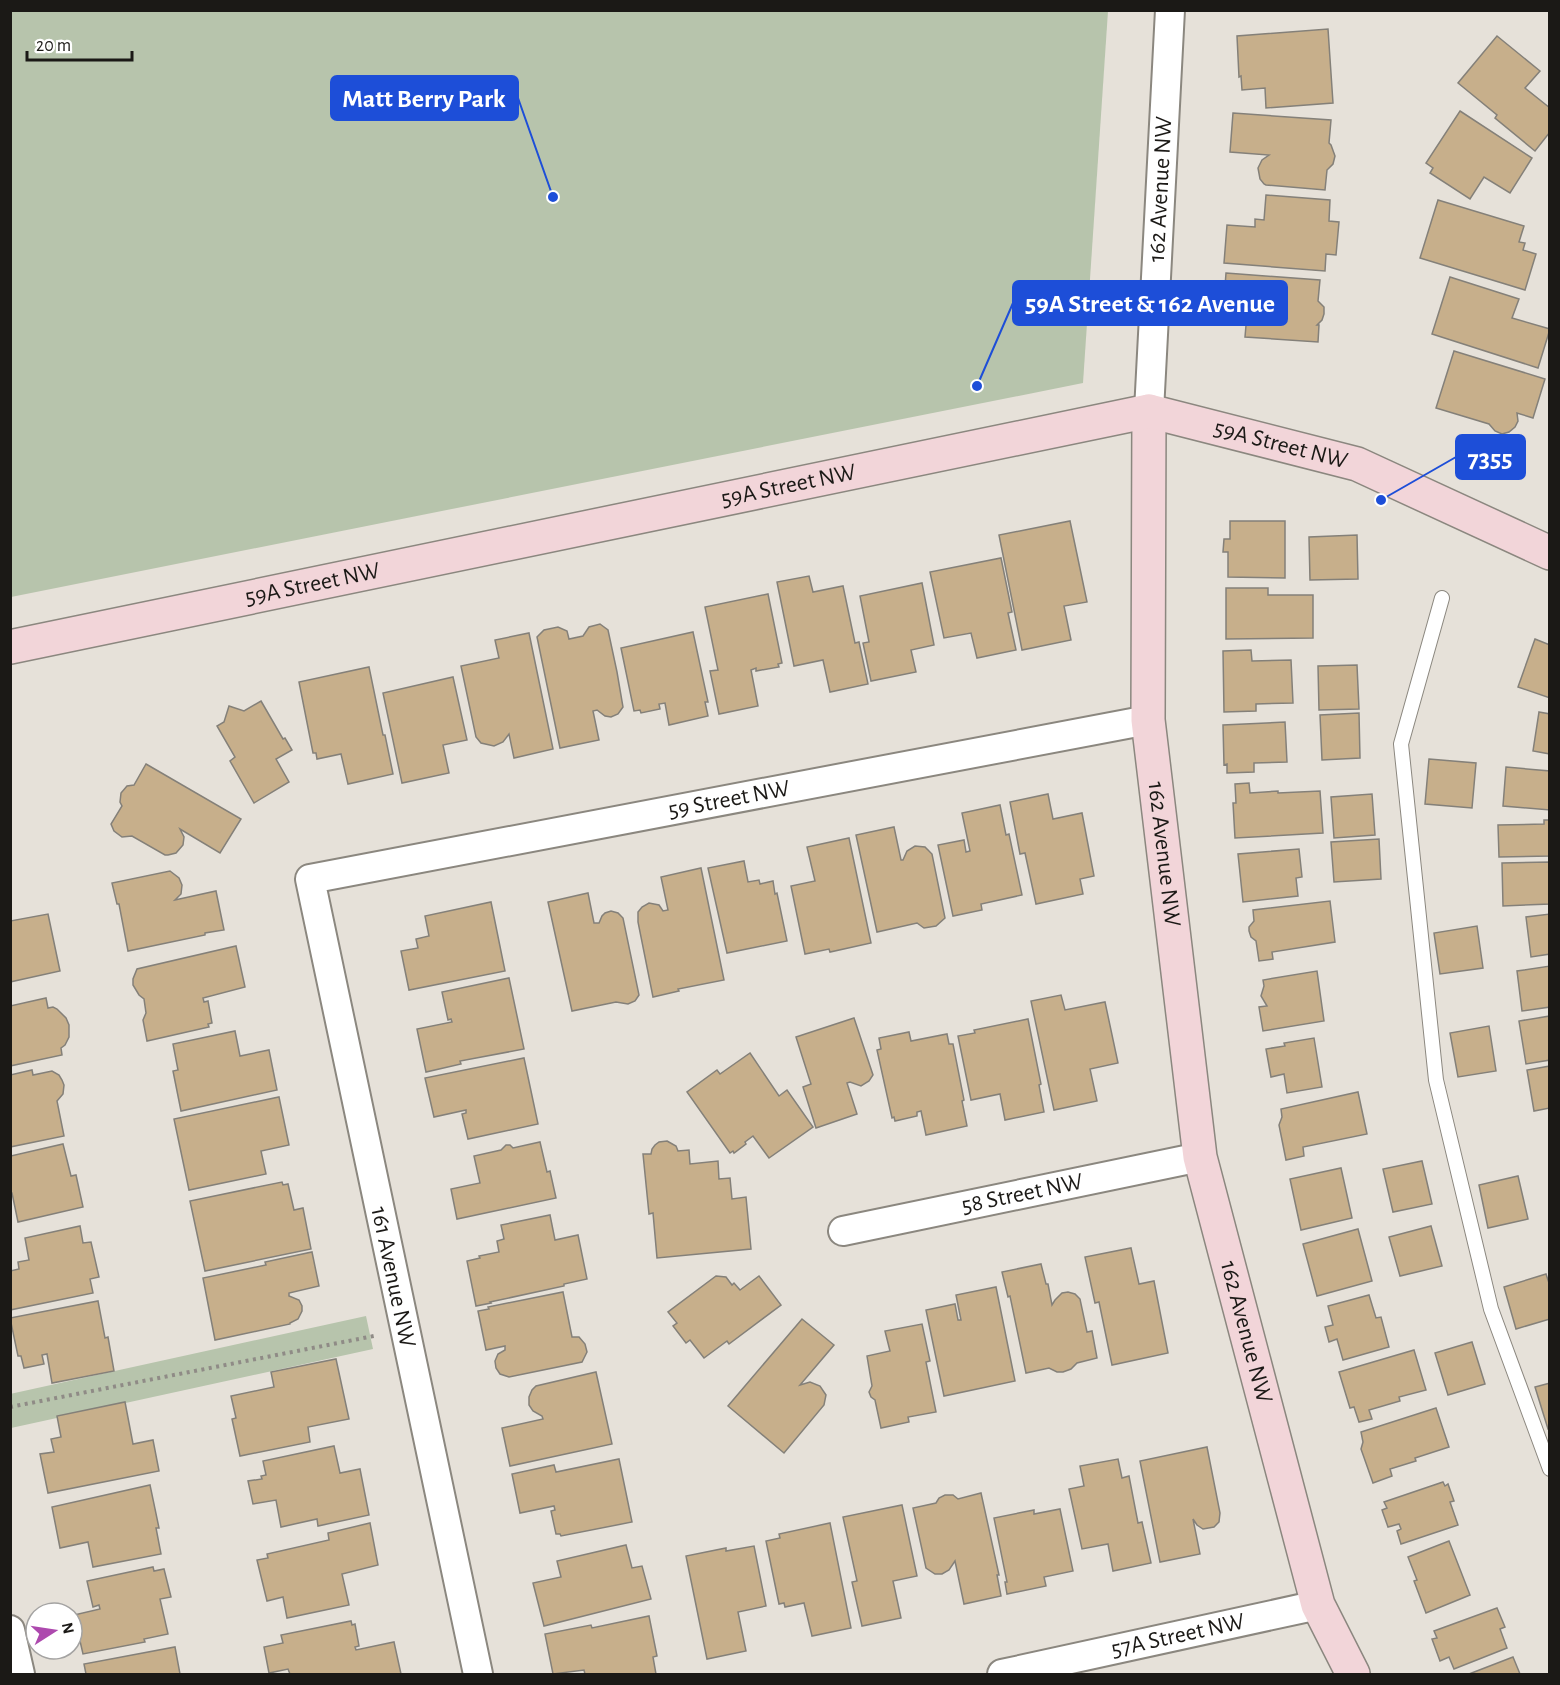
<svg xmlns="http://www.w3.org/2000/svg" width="1560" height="1685" font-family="'Alegreya Sans',sans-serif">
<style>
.green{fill:#b7c4ac}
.building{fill:#c7af8b;stroke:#848079;stroke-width:1.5}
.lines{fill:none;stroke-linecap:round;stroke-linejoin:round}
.lane-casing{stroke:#8b877f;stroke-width:16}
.street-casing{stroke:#8b877f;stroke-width:32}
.secondary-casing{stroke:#8b877f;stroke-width:36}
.path{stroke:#8f8b86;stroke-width:4;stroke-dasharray:3 4.5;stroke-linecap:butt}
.lane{stroke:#fff;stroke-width:14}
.street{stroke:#fff;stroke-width:28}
.secondary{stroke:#f2d5d9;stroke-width:33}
.labels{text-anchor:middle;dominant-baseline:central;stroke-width:5;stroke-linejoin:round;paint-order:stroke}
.street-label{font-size:24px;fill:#1b1916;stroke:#fff}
.leader{fill:none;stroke:#1d4ed8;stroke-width:2}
.callout-dot{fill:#1d4ed8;stroke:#fff;stroke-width:2}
.callout{fill:#1d4ed8;stroke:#1d4ed8;stroke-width:2}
.callout-label{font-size:26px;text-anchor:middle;font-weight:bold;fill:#fff}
</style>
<rect width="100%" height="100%" fill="#e6e1d9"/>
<g class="green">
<polygon points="11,10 1108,11 1083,383 11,597"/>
<polygon points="366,1316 373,1349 11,1428 10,1394"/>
</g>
<g class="building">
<polygon points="1328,29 1333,103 1266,108 1265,88 1242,90 1241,76 1239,77 1237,36"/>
<polygon points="1497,36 1540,71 1525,88 1550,108 1550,132 1535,151 1495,118 1497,115 1458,83"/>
<polygon points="1460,111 1532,158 1510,193 1484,177 1470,199 1430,173 1433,168 1426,163"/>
<polygon points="1233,113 1331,120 1329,143 1331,145 1335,156 1333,164 1327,170 1325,190 1266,185 1264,184 1260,179 1258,168 1262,160 1269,155 1230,152"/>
<polygon points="1266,195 1330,200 1329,221 1339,222 1336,255 1326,254 1325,271 1224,263 1227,225 1255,227 1255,219 1264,220"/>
<polygon points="1438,200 1524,226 1519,242 1525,243 1523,250 1536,254 1525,290 1420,258"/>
<polygon points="1226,273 1320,280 1318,301 1324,307 1324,314 1322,320 1317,325 1319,325 1318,342 1245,337 1247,314 1223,313"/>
<polygon points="1450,277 1519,299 1512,318 1550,329 1538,368 1432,334"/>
<polygon points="1454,351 1545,379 1533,418 1517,413 1518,421 1515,427 1509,432 1502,434 1495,431 1489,424 1436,408"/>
<polygon points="1070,521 1087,602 1064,606 1071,640 1022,650 999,535"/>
<polygon points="1230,521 1285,521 1285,578 1228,577 1228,552 1223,552 1224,539 1230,539"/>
<polygon points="1357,535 1358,579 1310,580 1309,537"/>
<polygon points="1001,558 1012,612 1008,613 1016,650 977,658 971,633 944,638 930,572"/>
<polygon points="809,576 813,592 843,586 855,643 859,642 868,684 830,692 823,660 794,666 777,582"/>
<polygon points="922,583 934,645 911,650 916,672 871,681 863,643 869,642 860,596"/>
<polygon points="1226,588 1268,588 1268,595 1313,595 1313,638 1226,639"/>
<polygon points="768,594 782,663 778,664 779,667 756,671 756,668 751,670 758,706 719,714 710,671 718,670 705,607"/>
<polygon points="600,624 608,630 617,672 623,707 618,714 611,717 605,716 597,710 593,711 599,740 560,748 537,637 544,630 558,627 567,631 569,639 583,636 589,627"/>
<polygon points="693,632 708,702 705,702 708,716 669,725 665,703 659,704 660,709 641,713 640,710 634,711 621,648"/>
<polygon points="529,633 553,749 514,758 509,734 503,742 494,746 481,743 476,737 461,666 499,658 495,640"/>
<polygon points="1535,639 1550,645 1550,698 1518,687"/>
<polygon points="1251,650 1252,661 1291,660 1293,703 1256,704 1256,711 1224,712 1223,651"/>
<polygon points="1357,665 1359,709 1319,710 1318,666"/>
<polygon points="369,667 383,735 385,735 393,774 348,784 341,754 317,759 316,753 313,753 299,682"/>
<polygon points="453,677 467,740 443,745 449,773 402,783 383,693"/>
<polygon points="261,701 283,739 285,738 292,750 276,759 289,782 254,803 230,761 235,757 217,726 224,722 229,706 244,711"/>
<polygon points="1539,712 1550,714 1550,754 1533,751"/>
<polygon points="1359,713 1360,758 1322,760 1320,715"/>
<polygon points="1285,722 1287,762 1254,763 1254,772 1227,773 1227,764 1224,765 1223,725"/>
<polygon points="1429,759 1476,763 1472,808 1425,804"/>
<polygon points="146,764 241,819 220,853 180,829 184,837 183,845 176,853 168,855 165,855 132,836 122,837 114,831 111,824 122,806 120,802 121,793 127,786 134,785"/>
<polygon points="1506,767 1550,771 1550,810 1503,806"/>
<polygon points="1249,783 1250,793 1278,791 1278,793 1320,791 1323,833 1235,838 1233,803 1236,803 1235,784"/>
<polygon points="1048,794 1053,819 1082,813 1094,876 1080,879 1083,894 1036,904 1025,853 1020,854 1010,802"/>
<polygon points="1372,794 1375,835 1334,838 1331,797"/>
<polygon points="1000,805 1006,835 1009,834 1022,895 981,904 982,910 953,916 938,845 964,840 966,852 970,851 962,813"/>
<polygon points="1544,820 1550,820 1550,856 1499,857 1498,825 1544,824"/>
<polygon points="894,827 901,860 903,860 907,851 915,846 925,847 932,854 945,918 936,926 924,928 917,923 877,932 856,835"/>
<polygon points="849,838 871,943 830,952 829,949 805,954 791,886 815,881 807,847"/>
<polygon points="1379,839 1381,879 1334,882 1331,842"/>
<polygon points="1299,849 1302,877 1296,878 1298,896 1243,902 1238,854"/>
<polygon points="744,861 748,882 759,880 760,884 773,881 775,894 777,893 787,941 727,953 708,868"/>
<polygon points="1550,862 1550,904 1503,906 1502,863"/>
<polygon points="701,868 724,980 678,989 679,991 653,997 638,922 638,912 642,907 649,903 659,905 663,911 668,910 661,877"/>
<polygon points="170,871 179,878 182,885 181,894 175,900 216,891 224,930 205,933 205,935 128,951 119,904 117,904 112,883"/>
<polygon points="588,893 594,923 599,923 602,916 605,913 611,911 618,913 623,918 639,995 635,1001 628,1004 616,1002 572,1011 548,902"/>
<polygon points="1330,901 1335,942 1272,952 1273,959 1259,961 1256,941 1251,937 1249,931 1249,927 1254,921 1253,910"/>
<polygon points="491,902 505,971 409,990 401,951 418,948 416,939 429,936 425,916"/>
<polygon points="48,914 60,971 10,982 10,921"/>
<polygon points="1550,914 1550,954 1531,957 1526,917"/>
<polygon points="1477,926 1483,968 1440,974 1434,933"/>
<polygon points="236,946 245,987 203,998 204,1002 208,1001 212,1023 208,1024 209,1027 147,1041 143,1020 146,1013 144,999 139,995 133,985 133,979 137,969"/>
<polygon points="1550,966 1550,1007 1522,1011 1517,971"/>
<polygon points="1317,971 1324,1021 1263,1031 1259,1007 1267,1006 1261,996 1264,986 1263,980"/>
<polygon points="509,978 524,1049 460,1061 461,1064 426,1072 417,1029 452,1022 451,1019 448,1020 442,992"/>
<polygon points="1061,995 1065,1010 1105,1002 1118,1063 1090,1069 1097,1101 1054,1110 1031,1001"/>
<polygon points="46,998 48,1008 53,1007 57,1009 66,1018 69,1025 69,1037 65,1045 61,1048 62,1055 10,1066 10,1006"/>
<polygon points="1550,1016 1550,1060 1526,1064 1519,1021"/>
<polygon points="854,1018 873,1075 869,1081 861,1086 850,1082 847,1083 857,1114 816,1128 803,1087 811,1084 796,1037"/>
<polygon points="1028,1019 1041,1084 1039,1085 1044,1112 1005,1120 1000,1094 971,1100 958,1036 975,1033 974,1030"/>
<polygon points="1489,1026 1496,1071 1458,1077 1450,1033"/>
<polygon points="235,1031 240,1056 269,1050 277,1090 181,1111 173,1071 178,1070 173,1044"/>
<polygon points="909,1032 911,1041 947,1034 949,1044 953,1044 964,1100 962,1101 967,1126 926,1135 921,1111 917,1112 917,1116 895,1121 894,1117 892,1118 877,1050 881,1049 879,1038"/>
<polygon points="1314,1038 1322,1087 1287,1093 1284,1074 1271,1077 1266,1049 1285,1046 1284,1043"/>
<polygon points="750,1053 779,1096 787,1090 813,1127 769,1158 753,1136 745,1142 746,1144 734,1153 733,1151 730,1153 687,1092 717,1070 720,1074"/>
<polygon points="524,1058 538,1124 468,1139 462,1114 466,1113 466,1110 434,1117 425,1078"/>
<polygon points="1550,1066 1550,1108 1534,1111 1527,1070"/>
<polygon points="32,1070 33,1075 52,1071 59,1075 62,1080 64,1085 63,1094 57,1101 64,1136 10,1147 10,1075"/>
<polygon points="1358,1092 1367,1134 1303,1147 1304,1156 1286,1160 1279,1125 1282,1117 1281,1109"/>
<polygon points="279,1097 289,1145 261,1151 266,1174 189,1190 174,1119"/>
<polygon points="667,1141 676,1146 678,1151 689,1150 690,1164 718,1161 719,1179 730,1178 732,1199 746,1197 751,1249 657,1258 653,1213 649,1214 643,1154 651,1154 652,1149 655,1145 659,1142"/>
<polygon points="540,1142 547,1172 550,1171 556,1198 457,1219 451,1189 480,1183 474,1156 501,1150 506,1145 510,1145 513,1148"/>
<polygon points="63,1144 71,1176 76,1175 83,1207 18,1222 12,1193 10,1193 10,1155 11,1156"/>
<polygon points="1422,1161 1432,1204 1393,1212 1383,1169"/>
<polygon points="1341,1168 1352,1218 1301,1230 1290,1179"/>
<polygon points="1518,1176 1528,1219 1488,1228 1479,1185"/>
<polygon points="282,1182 283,1185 288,1184 294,1210 303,1208 311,1249 205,1271 190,1201"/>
<polygon points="550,1215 555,1240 578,1235 587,1279 564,1284 564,1286 490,1302 491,1303 476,1306 467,1261 480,1258 479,1256 499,1252 497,1241 504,1239 501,1225"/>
<polygon points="80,1226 83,1243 91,1242 99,1277 90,1279 93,1293 10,1310 10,1271 19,1269 18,1262 29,1260 25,1238"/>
<polygon points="1431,1226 1442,1266 1400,1276 1389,1237"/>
<polygon points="1358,1229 1372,1281 1317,1296 1303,1244"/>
<polygon points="1131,1248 1139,1284 1154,1281 1168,1353 1112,1365 1099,1302 1095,1303 1085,1257"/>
<polygon points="312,1252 319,1286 289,1293 289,1296 299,1300 302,1306 302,1311 298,1319 290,1323 290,1324 215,1340 203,1278 266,1265 265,1262"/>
<polygon points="1041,1264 1046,1284 1048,1284 1052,1305 1055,1300 1062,1293 1068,1292 1075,1294 1080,1299 1087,1332 1092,1331 1097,1358 1077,1363 1071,1369 1063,1372 1057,1372 1049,1368 1026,1373 1010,1296 1008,1297 1002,1272"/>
<polygon points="1546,1274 1550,1286 1550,1319 1516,1329 1504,1287"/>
<polygon points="716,1276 726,1277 732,1285 734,1283 740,1290 759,1276 781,1305 729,1344 727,1341 704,1358 690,1340 686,1343 673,1326 677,1323 668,1312"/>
<polygon points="996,1287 1015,1381 944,1396 926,1310 955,1304 958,1320 961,1320 956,1295"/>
<polygon points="563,1292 572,1337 579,1337 585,1344 587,1352 582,1362 509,1377 500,1374 496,1368 495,1361 498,1354 505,1350 505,1346 486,1350 478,1311 489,1309 488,1307"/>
<polygon points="1369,1295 1376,1318 1381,1317 1389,1347 1343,1360 1337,1339 1329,1342 1325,1327 1333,1325 1328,1306"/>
<polygon points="98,1301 105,1338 108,1337 114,1371 52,1383 47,1354 42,1355 44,1364 24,1368 21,1356 18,1356 10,1318"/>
<polygon points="802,1319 834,1345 800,1385 810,1382 820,1386 826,1395 824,1405 784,1453 728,1406"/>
<polygon points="922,1324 930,1361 926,1362 936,1412 908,1417 909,1422 881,1428 875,1400 871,1397 869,1392 872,1386 867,1356 890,1351 885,1331"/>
<polygon points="1472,1342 1485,1384 1448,1395 1435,1353"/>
<polygon points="1414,1350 1426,1390 1399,1397 1400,1401 1369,1410 1372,1419 1359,1422 1354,1407 1350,1408 1339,1372"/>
<polygon points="336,1359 349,1419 308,1427 310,1442 240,1456 232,1419 236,1418 231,1396 274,1387 271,1372"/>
<polygon points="596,1372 612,1444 510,1466 502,1428 543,1419 542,1416 533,1411 529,1405 529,1397 532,1390 536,1386"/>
<polygon points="1550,1383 1550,1428 1548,1429 1535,1387"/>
<polygon points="125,1402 133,1444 153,1440 159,1471 48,1493 40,1454 54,1452 51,1439 61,1437 57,1416"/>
<polygon points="1436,1408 1449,1447 1415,1458 1416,1461 1390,1469 1392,1476 1373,1483 1361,1449 1363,1442 1361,1432"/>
<polygon points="334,1446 340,1473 360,1469 369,1515 318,1526 317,1519 281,1527 276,1500 253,1504 248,1481 262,1479 261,1476 266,1475 263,1461"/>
<polygon points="1207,1447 1220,1513 1219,1522 1214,1527 1203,1529 1197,1525 1193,1519 1200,1554 1160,1562 1140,1461"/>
<polygon points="619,1459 632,1522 561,1536 560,1534 556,1534 551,1511 555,1510 554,1506 520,1513 512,1474 554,1465 556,1472"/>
<polygon points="1118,1459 1122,1478 1129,1476 1138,1523 1142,1522 1151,1563 1113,1571 1108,1544 1082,1549 1069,1489 1084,1486 1080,1466"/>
<polygon points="1443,1482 1445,1486 1448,1484 1454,1501 1450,1502 1458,1525 1401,1544 1397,1531 1401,1529 1399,1524 1388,1527 1382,1510 1387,1508 1384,1502"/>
<polygon points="150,1485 159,1528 156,1528 161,1554 93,1567 88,1542 60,1548 52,1507"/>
<polygon points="981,1493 999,1575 997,1575 1001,1596 964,1604 955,1561 949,1570 942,1574 935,1574 926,1568 913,1508 936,1503 939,1498 945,1495 953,1495 958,1499"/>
<polygon points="902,1505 917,1576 893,1581 901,1618 862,1626 852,1582 857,1581 843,1517"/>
<polygon points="1060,1509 1073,1571 1044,1577 1046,1586 1007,1594 1005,1582 1007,1582 994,1518 1034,1510 1034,1514"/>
<polygon points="370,1523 378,1565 342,1574 349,1605 287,1618 283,1597 267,1601 257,1560 268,1558 267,1554 329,1540 328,1533"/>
<polygon points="830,1523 851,1628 812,1636 804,1603 785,1607 784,1603 779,1604 766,1541 780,1538 779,1534"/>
<polygon points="1449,1541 1470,1595 1426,1613 1414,1581 1417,1580 1408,1557"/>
<polygon points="626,1545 632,1568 642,1566 651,1599 544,1626 533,1583 561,1577 557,1561"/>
<polygon points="754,1546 766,1606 738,1612 746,1651 707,1659 686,1556 726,1548 726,1551"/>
<polygon points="153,1567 154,1571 164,1569 171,1597 160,1599 168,1634 144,1639 145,1642 83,1654 74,1615 100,1609 99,1605 93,1607 87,1581"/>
<polygon points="1497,1608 1505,1627 1500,1629 1507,1648 1454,1669 1449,1657 1440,1661 1432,1639 1437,1638 1434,1631"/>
<polygon points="649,1616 657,1656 653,1657 656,1674 585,1674 584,1670 553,1674 545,1634 591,1625 592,1628"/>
<polygon points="351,1621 352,1625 355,1624 359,1646 355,1647 356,1650 394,1642 401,1674 290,1674 288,1669 269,1673 264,1647 283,1643 281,1635"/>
<polygon points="175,1647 180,1674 86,1674 84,1664"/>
<polygon points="1513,1657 1520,1674 1469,1674"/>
</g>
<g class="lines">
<g class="lane-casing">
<polyline id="lane" points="1442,598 1401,744 1436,1080 1491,1309 1550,1469"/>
</g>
<g class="street-casing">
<g id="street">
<path id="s1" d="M1149 411 1170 10"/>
<path id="s2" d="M843 1231 1200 1157"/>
<polyline points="10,1630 20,1674"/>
<path id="s3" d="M478 1674 310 879 1148 720"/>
<path id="s4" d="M1002 1674 1318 1605"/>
</g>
</g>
<g class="secondary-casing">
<g id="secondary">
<path id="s5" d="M1149 411 1148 720 1200 1157 1318 1605 1353 1674"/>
<path id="s6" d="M10 647 1149 411 1357 464 1550 553"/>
</g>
</g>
<polyline class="path" points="10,1407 374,1336"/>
<use href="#lane" class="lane"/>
<use href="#street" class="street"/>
<use href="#secondary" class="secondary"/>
</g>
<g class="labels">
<g class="street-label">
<text stroke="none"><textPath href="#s1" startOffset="222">162 Avenue NW</textPath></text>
<text stroke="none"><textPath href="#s6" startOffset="1299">59A Street NW</textPath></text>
<text stroke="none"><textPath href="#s6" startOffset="795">59A Street NW</textPath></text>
<text stroke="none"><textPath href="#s6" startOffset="309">59A Street NW</textPath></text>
<text stroke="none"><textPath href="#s3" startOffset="1239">59 Street NW</textPath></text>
<text stroke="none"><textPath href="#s5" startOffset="444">162 Avenue NW</textPath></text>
<text stroke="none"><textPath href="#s2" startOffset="183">58 Street NW</textPath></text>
<text transform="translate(393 1277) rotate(78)">161 Avenue NW</text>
<text stroke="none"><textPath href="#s5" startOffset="930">162 Avenue NW</textPath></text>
<text stroke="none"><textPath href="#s4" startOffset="180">57A Street NW</textPath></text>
</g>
</g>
<path class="leader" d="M553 197L518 98M977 386L1013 303M1381 500L1456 457"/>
<g class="callout-dot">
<circle cx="553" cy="197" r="6"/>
<circle cx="977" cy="386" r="6"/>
<circle cx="1381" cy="500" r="6"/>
</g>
<g class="callout">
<rect x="331" y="76" width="187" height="44" rx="6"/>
<rect x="1013" y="281" width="274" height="44" rx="6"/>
<rect x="1456" y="435" width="69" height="44" rx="6"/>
</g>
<g class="callout-label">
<text x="424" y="107">Matt Berry Park</text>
<text x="1150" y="312">59A Street &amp; 162 Avenue</text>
<text x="1490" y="467">7355</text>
</g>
<rect width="1560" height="1685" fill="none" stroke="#1b1916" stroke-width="24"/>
<g transform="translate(54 1631) rotate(78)"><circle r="28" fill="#ffffff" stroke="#a4a3a2" stroke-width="1.5"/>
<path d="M0-4.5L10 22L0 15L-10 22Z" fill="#ad49ae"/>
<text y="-9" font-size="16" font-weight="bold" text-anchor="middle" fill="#1b1916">N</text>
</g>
<path d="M27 51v9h105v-9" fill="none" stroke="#1b1916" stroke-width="3"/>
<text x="36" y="51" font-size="18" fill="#1b1916" stroke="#ffffff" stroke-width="4.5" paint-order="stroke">20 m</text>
</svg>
